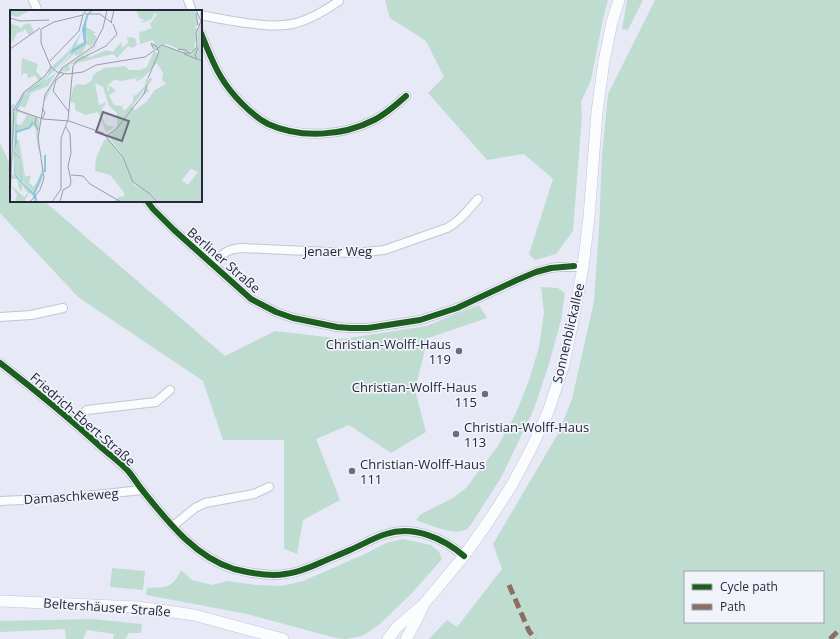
<svg xmlns="http://www.w3.org/2000/svg" width="840" height="639" font-family="'Open Sans',sans-serif">
<style>
.green{fill:#bfdcd1;fill-rule:evenodd}
.lines{fill:none;stroke-linecap:round;stroke-linejoin:round}
.minor-casing{stroke:#c3c5d3;stroke-width:10}
.secondary-casing{stroke:#c3c5d3;stroke-width:12}
.minor{stroke:#fbfcfe;stroke-width:8}
.secondary{stroke:#fbfcfe;stroke-width:11}
.quiet{stroke:#8d6e63;stroke-width:5;stroke-dasharray:10 5;stroke-linecap:butt}
.cycleway-casing{stroke:#f1f3fb;stroke-width:8}
.cycleway{stroke:#1b5e20;stroke-width:6}
.poi-dot{fill:#6a6c7c;stroke:#f1f3fb;stroke-width:1.5}
.labels{text-anchor:middle;dominant-baseline:central;stroke-width:3.5;stroke-linejoin:round;paint-order:stroke}
.street-label{font-size:13px;fill:#262839;stroke:#f1f3fb}
.poi-label{font-size:13px;fill:#262839;stroke:#f1f3fb;text-anchor:end}
.inset-river{fill:none;stroke:#8ac9dd;stroke-width:2}
.inset-road{fill:none;stroke:#9a9cab;stroke-width:1}
.view{fill:#6a6c7c;fill-opacity:0.15;stroke:#6a6c7c;stroke-width:2}
.inset-edge{fill:none;stroke:#262839;stroke-width:2}
</style>
<rect width="100%" height="100%" fill="#e7e9f7"/>
<g class="green">
<polygon points="385,0 608,0 603,19 591,80 581,102 582,116 573,231 556,254 535,260 529,254 553,179 524,154 487,160 428,93 444,77 426,41 390,18"/>
<polygon points="627,0 643,0 628,30 622,29"/>
<path d="M655 0H840V639H429L447 620 457 627 502 569 493 544 559 432 572 399 594 301 599 230 602 155 608 94ZM685 572H823V622H685Z"/>
<polygon points="0,143 11,166 11,201 44,201 225,356 275,331 343,339 426,326 479,305 487,318 428,338 415,390 426,432 391,453 349,425 316,439 340,500 303,520 297,554 284,549 284,440 223,440 203,381 78,297 0,213"/>
<path d="M541 287 558 288 565 293 561 320 549 364 534 409 502 476 470 526C468 528 467 529 465 530 453 536 428 524 416 520L421 514 453 498 466 488 498 446 517 411 530 377 539 347 544 312Z"/>
<path d="M403 539 431 545 439 552 442 559 412 593 379 625 362 636 346 639 336 638 247 614 146 595 147 588C166 587 172 589 181 570L192 580 212 585 227 581 256 585 282 586 303 581 365 554 386 543Z"/>
<polygon points="112,568 145,571 143,590 110,587"/>
<polygon points="92,619 142,624 141,633 129,633 125,639 113,639 114,634 87,630 83,639 66,639 65,629 0,632 0,621"/>
</g>
<g class="lines">
<g class="minor-casing">
<g id="minor">
<polyline points="33,0 38,11"/>
<polyline points="188,0 192,11"/>
<path d="M201 15C216 18 231 21 246 23 262 25 277 27 292 24 307 21 326 10 339 1"/>
<path d="M201 33C207 48 213 64 221 77 231 94 251 115 268 124 301 139 343 136 374 120 386 114 396 105 406 96"/>
<polyline points="147,201 153,209 174,230 251,299 276,312 293,318 337,327 350,328 368,328 420,320 457,308 517,280 536,272 551,268 558,267 583,267"/>
<path d="M212 265C223 254 226 249 242 248L349 253 365 252 384 250 393 247 447 228C460 221 468 210 478 199"/>
<polyline points="0,317 31,315 63,308"/>
<path d="M0 363C35 390 69 418 102 448 111 456 121 463 129 472 134 478 138 485 143 491 168 522 195 557 234 569 250 573 269 577 285 574 298 573 311 567 322 562 331 558 341 554 350 550 362 545 373 538 386 534 413 525 443 538 464 556"/>
<polyline points="74,422 87,410 156,402 170,390"/>
<polyline points="0,501 66,498 142,490"/>
<polyline points="173,526 195,508 205,503 254,494 269,487"/>
</g>
</g>
<g class="secondary-casing">
<g id="secondary">
<polyline points="0,601 138,607 194,615 283,639"/>
<polyline points="388,639 397,627 423,605 464,556 488,522 512,485 532,447 548,412 563,367 572,326 583,267 589,217 597,112 604,61 612,22 619,0"/>
<polyline points="406,639 415,623 423,606"/>
</g>
</g>
<use href="#minor" class="minor"/>
<use href="#secondary" class="secondary"/>
<g class="quiet">
<polyline points="509,585 529,631 535,639"/>
<polyline points="830,639 840,629"/>
</g>
<g class="cycleway-casing">
<g id="cycleway">
<path d="M201 33C207 48 213 64 221 77 231 94 251 115 268 124 301 139 343 136 374 120 386 114 396 105 406 96"/>
<polyline points="147,201 153,209 174,230 251,299 276,312 293,318 337,327 350,328 368,328 420,320 457,308 517,280 536,272 551,268 574,266"/>
<path d="M0 363C35 390 69 418 102 448 111 456 121 463 129 472 134 478 138 485 143 491 168 522 195 557 234 569 250 573 269 577 285 574 298 573 311 567 322 562 331 558 341 554 350 550 362 545 373 538 386 534 413 525 443 538 464 556"/>
</g>
</g>
<use href="#cycleway" class="cycleway"/>
</g>
<g class="poi-dot">
<circle cx="459" cy="351" r="4"/>
<circle cx="485" cy="394" r="4"/>
<circle cx="456" cy="434" r="4"/>
<circle cx="352" cy="471" r="4"/>
</g>
<g class="labels">
<g class="street-label">
<text x="338" y="251">Jenaer Weg</text>
<text transform="translate(224 260) rotate(41)">Berliner Straße</text>
<text transform="translate(568 333) rotate(-77)">Sonnenblickallee</text>
<text transform="translate(83 419) rotate(41)">Friedrich-Ebert-Straße</text>
<text transform="translate(71 496) rotate(-4)">Damaschkeweg</text>
<text transform="translate(107 607) rotate(4)">Beltershäuser Straße</text>
</g>
<g class="poi-label">
<text x="451" y="344">Christian-Wolff-Haus<tspan x="451" dy="15">119</tspan></text>
<text x="477" y="387">Christian-Wolff-Haus<tspan x="477" dy="15">115</tspan></text>
<text x="464" y="427" text-anchor="start">Christian-Wolff-Haus<tspan x="464" dy="15">113</tspan></text>
<text x="360" y="464" text-anchor="start">Christian-Wolff-Haus<tspan x="360" dy="15">111</tspan></text>
</g>
</g>
<g transform="translate(10 10)">
<rect width="192" height="192" fill="#e7e9f7"/>
<path d="M0 0H21L7 7 1 5ZM120 0H185L188 15 184 18H187L184 40 177 43 157 34 143 38 140 35H145L143 30 130 34 129 20 131 22 142 18 140 14 147 4 144 3 142 9 131 13 134 9H130L127 2ZM190 2H192V51L180 45 192 52V192H186L184 188 185 192H147L142 185 127 176 121 168 124 175 139 183 146 192H104L109 187 115 186 113 181 100 165 85 161 86 148 94 130 98 128 114 148 121 167 114 147 99 127 122 98 107 116V103L99 96 93 77 85 73 89 95 96 92 94 98 92 96V108L96 115 105 117 96 122 88 102 76 105 65 100V93L60 92 63 78 67 74 75 75 82 70 83 65 94 58 115 56 119 60H130L137 57 144 41 149 44V40H145L151 35 180 44 188 35 187 25 191 11ZM147 53 153 63 152 70 156 74 145 80 136 92 125 100 122 97 136 77 132 86 139 81 137 77 143 68 136 69 135 76 125 86 124 82 123 92 114 101 112 97 116 91 112 96 104 95 99 85 106 81 99 75V82L97 79 99 74 104 70 112 71 130 67 124 70 127 71 133 68ZM181 159 188 162 178 175 172 170ZM78 9 76 17 87 23H83L87 28 85 32 80 37 77 34 72 43 66 46 64 44 46 61 65 40 60 44 45 59 26 77 47 62 38 76 21 83 15 98 10 96 8 99 29 109V145L25 116 7 122 6 130H9L15 166H21L19 173 23 176 22 178 28 171 33 157 32 170 25 184 5 163 3 143 6 102 11 89 20 79 13 83 38 65 39 59 59 41 58 38 60 40 72 21 66 35 74 32 73 21 77 31 75 16ZM8 102 17 105 11 115 5 114ZM0 13 12 18 13 15 20 13 24 22 19 25 14 18V21L7 23 2 33ZM117 27 125 28 127 35 122 38 118 36 107 48 103 44 59 55 60 60 55 62 54 60 47 67 35 91V87L51 59 85 37 89 30 85 38 73 46 80 47 96 40 103 42 111 32 112 38 118 33ZM12 48 28 54 26 61 32 68 29 71 25 66 17 68 18 64 14 63 11 66ZM5 93 2 110 6 100 2 143 4 163 24 186 19 183 14 192H11L13 189 11 192 5 190 7 185 1 175 14 187 18 183 12 175V181L9 179 7 169H1V165H4L2 134 0 146V96Z" fill="#bfdcd1" fill-rule="evenodd"/>
<path d="M84 0 79 4 76 13V34L59 45 29 76 15 83 6 102 7 133 4 141 10 148 12 172 26 185 27 190 25 192 23 185 6 167 4 162 6 98 14 83 30 74 60 44 72 20 63 39 74 33 72 19 76 6 80 1ZM4 143 10 149 11 171 5 163Z" fill="#8ac9dd" fill-rule="evenodd"/>
<path class="inset-river" d="M6 122 19 118 23 112M35 162V145M24 184 32 164"/>
<path class="inset-road" d="M186 3 188 15M75 4H90L102 13M0 8 10 11 39 10M101 13 104 0M31 19V33L41 57 47 62 57 64 73 62 86 55 135 47 152 35 174 43H181L187 37 186 23 191 11 186 0M31 19 44 12 73 5 76 0M84 35 93 18 97 0M0 39 30 18M168 39 176 40 180 44M174 44 192 51M187 49 185 45 188 38M40 51 69 21 73 5M54 64 46 70 43 81 59 102M138 68 149 42 146 36 141 33 144 39M32 98 35 103 32 109M4 99 33 109 59 111 93 123 113 147 123 172 140 184 147 192M4 99 14 82 35 66 41 57M26 107 25 114 28 120M97 126 106 119 134 84 137 75M61 165 73 166 80 174 111 192M0 188 4 99M20 192 30 180 34 168 28 128 35 85 52 58 85 35M42 192 51 179V128L58 110 63 56 68 50 96 36 107 24 103 14M50 192 53 180 60 176 61 171 58 156 61 143 60 124 56 117"/>
<path class="view" d="M93 102 119 111 112 131 86 122Z"/>
<rect width="192" height="192" class="inset-edge"/>
</g>
<rect x="684" y="571" width="140" height="52" fill="#f1f3fb" stroke="#a0a2ad"/>
<rect x="692" y="584" width="20" height="6" fill="#1b5e20" stroke="#a0a2ad"/>
<text x="720" y="591" font-size="12" fill="#262839">Cycle path</text>
<rect x="692" y="604" width="20" height="6" fill="#8d6e63" stroke="#a0a2ad"/>
<text x="720" y="611" font-size="12" fill="#262839">Path</text>
</svg>
